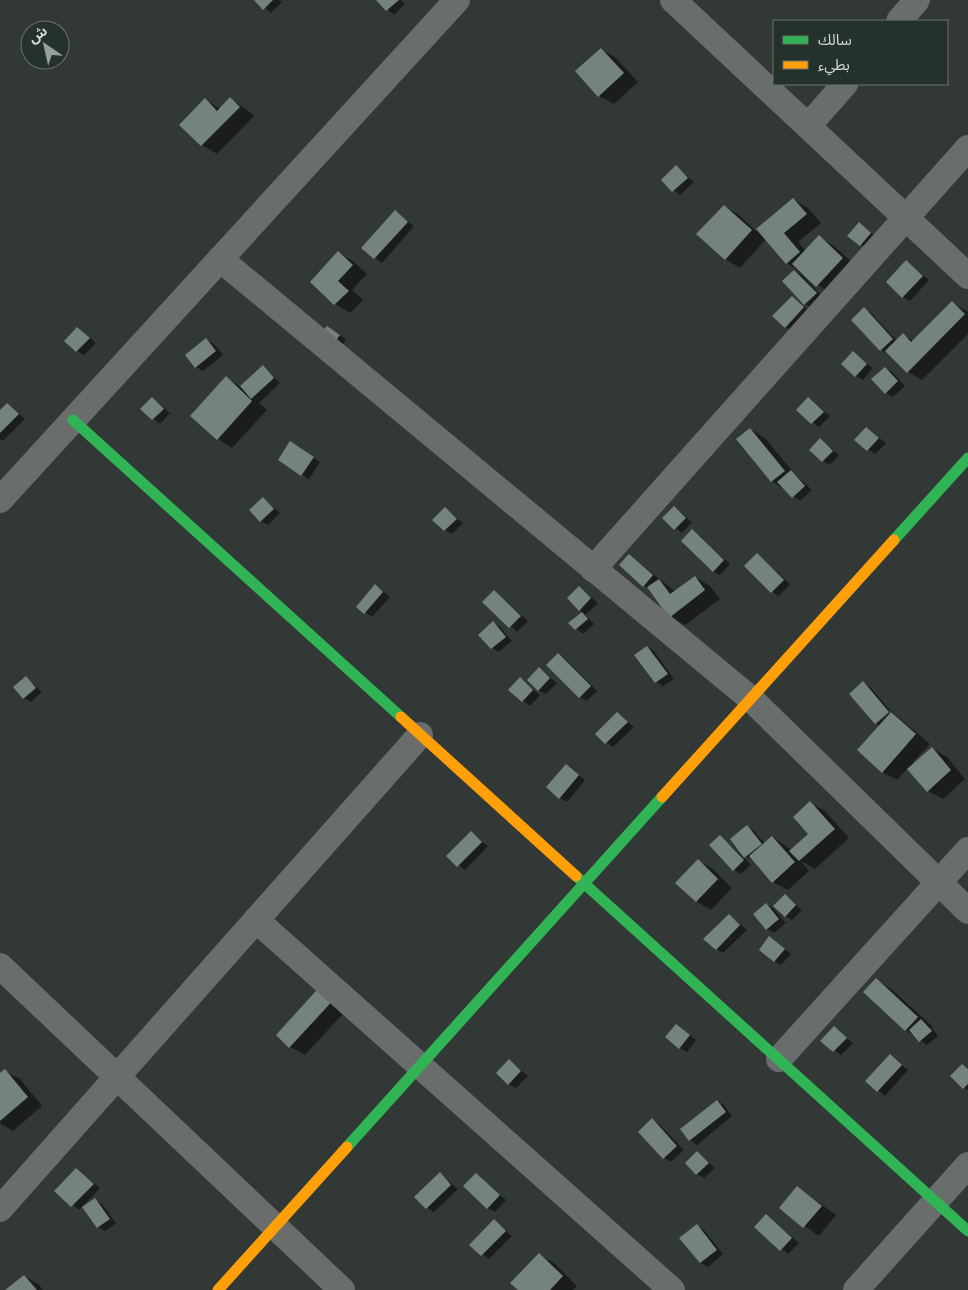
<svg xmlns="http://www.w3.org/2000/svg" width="968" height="1290" font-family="Helvetica,'Noto Sans Arabic',sans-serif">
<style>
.shadow{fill:#0007}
.building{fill:#74847c}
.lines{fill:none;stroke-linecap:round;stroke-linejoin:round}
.street{stroke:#696d6b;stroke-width:26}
.fast{stroke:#30b455;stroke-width:11}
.slow{stroke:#ff9f0a;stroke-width:11}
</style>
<rect width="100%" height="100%" fill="#323835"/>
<g class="shadow">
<polygon points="255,0 279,0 282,2 271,13"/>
<polygon points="377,0 401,0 405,4 394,15"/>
<polygon points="601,49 616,58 638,82 614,104 599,96"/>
<polygon points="230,99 245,108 254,116 217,154 202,145 181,125 205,100 221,109"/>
<polygon points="676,167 694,182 680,195 662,180"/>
<polygon points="794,200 808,208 821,223 798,242 806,251 819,237 834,246 857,267 831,294 787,263 766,239 740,268 725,259 724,206 739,215 756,231"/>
<polygon points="395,212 414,226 382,263 363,248"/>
<polygon points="859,224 878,238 868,249 849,236"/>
<polygon points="338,253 353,261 367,274 352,290 363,300 350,313 335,304 311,282"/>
<polygon points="907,262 929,280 910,301 903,297"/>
<polygon points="795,271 802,275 823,297 812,308 805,304"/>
<polygon points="792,297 811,312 793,331 785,327"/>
<polygon points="952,302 968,312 968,334 922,380 908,372 889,354 881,350 852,320 864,309 871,313 897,341 903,335 914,341"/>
<polygon points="78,328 96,343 84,355 77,351"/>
<polygon points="335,331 346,340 336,354"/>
<polygon points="207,340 214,344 223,355 203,371 196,367"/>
<polygon points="853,353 873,368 863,380 856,376"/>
<polygon points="263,367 280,383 259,403 267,410 232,448 218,439 226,378 241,387"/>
<polygon points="885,368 892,372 905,386 893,397 886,393"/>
<polygon points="152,398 170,413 160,424 142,409"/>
<polygon points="808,399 830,416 819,427 797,410"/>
<polygon points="7,404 25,419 3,441 0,439 0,412"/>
<polygon points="866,428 886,443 875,454 856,440"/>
<polygon points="750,429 765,438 794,473 812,490 800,501 772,481 737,440"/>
<polygon points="820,440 839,455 830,465 823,461"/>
<polygon points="298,447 320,462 309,479 302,475"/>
<polygon points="263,499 280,513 268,525 261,521"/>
<polygon points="675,508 692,522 682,533 664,518"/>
<polygon points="446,509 463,523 452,534 445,530"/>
<polygon points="692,531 730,564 720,575 713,571"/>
<polygon points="629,555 676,592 695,577 710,586 720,599 685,625 670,617 649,589 644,586"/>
<polygon points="757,555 790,584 779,596 772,592"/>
<polygon points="376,586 390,597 372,617 358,607"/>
<polygon points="580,588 598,603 585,615 594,624 583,634 570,623 583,612 580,610"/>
<polygon points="494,591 528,621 517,632 484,602"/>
<polygon points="493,623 500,627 512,641 499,652 492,648"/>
<polygon points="647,647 654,651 674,679 663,686 656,682 636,655"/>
<polygon points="558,655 565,659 597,691 587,701 580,697"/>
<polygon points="540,669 557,683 546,694 538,690"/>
<polygon points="26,678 42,692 31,702 24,698"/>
<polygon points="520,679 540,695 530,706 510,690"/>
<polygon points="863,683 870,687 890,710 876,722"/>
<polygon points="891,711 930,744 913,762 915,763 932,748 947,757 965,779 943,799 928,791 908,768 897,780 882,772 881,726 877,724"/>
<polygon points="617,713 634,727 613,747 596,734"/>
<polygon points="566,765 585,780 567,802 560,798"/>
<polygon points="810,803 825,811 849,838 815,869 801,861 809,871 788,890 773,882 754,860 742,855 751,865 741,874 734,870 720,836 741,855 747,827 754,831 765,844 773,837 791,850 810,834"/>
<polygon points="471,833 488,846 465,870 448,856"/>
<polygon points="698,861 713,869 732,888 711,910 696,901"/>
<polygon points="785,896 802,910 792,920 785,916"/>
<polygon points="766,904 773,908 786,923 774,933 767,929"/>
<polygon points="729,915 747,930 723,953 716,949"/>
<polygon points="770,938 791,954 781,965 774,961"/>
<polygon points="876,980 891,989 932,1026 931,1027 938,1036 927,1045 906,1030 865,992"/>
<polygon points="324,984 352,1004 305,1055 290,1047"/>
<polygon points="676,1025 696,1040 687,1052 680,1048"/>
<polygon points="834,1028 853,1043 841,1055 822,1041"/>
<polygon points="890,1056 908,1070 885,1096 867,1081"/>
<polygon points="509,1061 528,1076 516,1088 508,1084"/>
<polygon points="963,1065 968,1068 968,1090 964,1088"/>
<polygon points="5,1071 20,1079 42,1106 13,1131 0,1123 0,1075"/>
<polygon points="717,1101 724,1105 732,1116 697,1145 690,1140 681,1130"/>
<polygon points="652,1120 659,1124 684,1150 671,1162 664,1158"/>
<polygon points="698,1153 715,1168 704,1178 697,1174"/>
<polygon points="76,1169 100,1188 79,1210 56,1191"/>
<polygon points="440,1174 458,1189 434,1212 427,1208"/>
<polygon points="476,1174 506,1200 495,1212 488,1208"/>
<polygon points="797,1187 836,1215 819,1236 780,1208"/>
<polygon points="95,1200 102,1204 116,1223 105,1231 98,1227"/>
<polygon points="766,1216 799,1243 788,1254 756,1227"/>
<polygon points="494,1221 512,1236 489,1259 470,1245"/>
<polygon points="697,1226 704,1230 723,1254 708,1267 700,1262"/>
<polygon points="539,1255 554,1263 577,1286 573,1290 520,1290"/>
<polygon points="24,1276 39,1285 43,1290 7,1290"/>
</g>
<g class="building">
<polygon points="254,0 273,0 263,10"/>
<polygon points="376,0 399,0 386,11"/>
<polygon points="601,48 624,73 598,97 575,71"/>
<polygon points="230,97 240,107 201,146 179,125 205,98 217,111"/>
<polygon points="676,165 688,178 672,192 661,180"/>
<polygon points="793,198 807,214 784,233 800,252 786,264 756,229"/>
<polygon points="724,205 752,230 725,260 696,234"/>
<polygon points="395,210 408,222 374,259 361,248"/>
<polygon points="859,222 871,233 860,246 847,236"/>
<polygon points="819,235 843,258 816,287 792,264"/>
<polygon points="338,251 353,265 338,281 349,291 334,305 310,282"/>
<polygon points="906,260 923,276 902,298 886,282"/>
<polygon points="794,270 817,293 804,305 782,281"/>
<polygon points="792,296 804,307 785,328 772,316"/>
<polygon points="952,301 965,314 907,373 885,351 903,333 911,342"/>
<polygon points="864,307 893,339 880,351 851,320"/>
<polygon points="327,326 340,335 328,351 315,341"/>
<polygon points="77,327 90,338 76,352 64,341"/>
<polygon points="206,338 216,351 195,368 185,355"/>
<polygon points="853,351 867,364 855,377 841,364"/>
<polygon points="263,365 274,378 251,399 240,386"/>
<polygon points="885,367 898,381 885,394 871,379"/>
<polygon points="226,376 252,401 217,440 190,416"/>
<polygon points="152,397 164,409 152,420 140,409"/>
<polygon points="808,397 824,412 811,424 796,410"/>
<polygon points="7,403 19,414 0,433 0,410"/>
<polygon points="866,427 879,438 867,451 854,440"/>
<polygon points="750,428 785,471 771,482 736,439"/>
<polygon points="820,438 833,451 822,462 809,450"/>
<polygon points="290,441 314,457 301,476 278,460"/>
<polygon points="791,470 805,486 792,498 777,482"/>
<polygon points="263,497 274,509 260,522 249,510"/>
<polygon points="674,506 686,518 674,530 662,518"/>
<polygon points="445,507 457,519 444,531 432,520"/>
<polygon points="692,529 724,560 713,572 681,541"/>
<polygon points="757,553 784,580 771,593 744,566"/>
<polygon points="629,554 653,575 643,587 619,565"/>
<polygon points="695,576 705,590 669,618 647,587 659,579 670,594"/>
<polygon points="375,584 383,592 364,614 356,607"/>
<polygon points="579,586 591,598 579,611 567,598"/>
<polygon points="494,590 521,616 509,628 482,602"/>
<polygon points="582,612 588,619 575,630 568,623"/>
<polygon points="493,621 506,637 491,649 478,635"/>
<polygon points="647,646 668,674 655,683 634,655"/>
<polygon points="558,653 591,686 579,698 546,665"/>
<polygon points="539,667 550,678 538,691 527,680"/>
<polygon points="26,676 36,688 23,699 13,687"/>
<polygon points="520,677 533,690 522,702 508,690"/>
<polygon points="863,681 889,712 875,724 849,694"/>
<polygon points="617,712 628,722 605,744 595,734"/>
<polygon points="891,712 916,734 882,773 857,750"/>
<polygon points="932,747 951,770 927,792 907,769"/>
<polygon points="566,764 579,775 559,799 546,787"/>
<polygon points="810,801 835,829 799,861 789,851 808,834 793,817"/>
<polygon points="747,825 762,844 744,858 730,839"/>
<polygon points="471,831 482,842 457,867 446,856"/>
<polygon points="720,835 744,860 733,871 709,845"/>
<polygon points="772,836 795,862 772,883 749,856"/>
<polygon points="698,859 718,879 696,902 675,883"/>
<polygon points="785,894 796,905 785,917 773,906"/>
<polygon points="766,903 779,919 766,930 753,914"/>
<polygon points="729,914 740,925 716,950 703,939"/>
<polygon points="769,936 785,949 774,962 759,950"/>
<polygon points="876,978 918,1017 905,1031 863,992"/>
<polygon points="324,982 338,995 289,1048 276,1035"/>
<polygon points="921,1019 932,1031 919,1042 909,1030"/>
<polygon points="676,1024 690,1035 679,1049 665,1037"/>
<polygon points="834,1026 847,1038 833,1052 820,1041"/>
<polygon points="890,1054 902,1065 877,1092 865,1081"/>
<polygon points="509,1059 521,1071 508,1085 496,1073"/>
<polygon points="962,1064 968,1069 968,1084 963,1089 950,1076"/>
<polygon points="5,1069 28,1097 0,1121 0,1073"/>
<polygon points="717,1100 726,1112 689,1141 680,1129"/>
<polygon points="652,1118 677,1146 663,1159 638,1132"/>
<polygon points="697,1151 709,1163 696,1175 685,1163"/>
<polygon points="76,1168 94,1184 71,1207 54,1191"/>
<polygon points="440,1172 451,1185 426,1209 414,1197"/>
<polygon points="476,1173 500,1195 487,1209 463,1186"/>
<polygon points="797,1186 822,1206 803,1228 779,1208"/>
<polygon points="95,1198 110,1219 97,1228 82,1207"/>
<polygon points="766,1214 792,1238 780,1251 754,1227"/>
<polygon points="494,1219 506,1231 481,1256 469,1245"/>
<polygon points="697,1224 717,1250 700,1263 679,1238"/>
<polygon points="539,1253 563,1276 550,1290 518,1290 510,1283"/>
<polygon points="24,1275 37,1290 5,1290"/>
</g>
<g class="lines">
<g class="street">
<polyline points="673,0 968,276"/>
<polyline points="899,21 917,0"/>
<polyline points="808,126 845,84"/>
<polyline points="220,259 751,699 968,911"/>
<polyline points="0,500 457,0"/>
<polyline points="593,569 968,148"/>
<polyline points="256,920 672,1290"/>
<polyline points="0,966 342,1290"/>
<polyline points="779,1059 968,850"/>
<polyline points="0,1209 420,735"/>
<polyline points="856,1290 968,1165"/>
</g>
<g class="fast">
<polyline points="73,420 401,717"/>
<polyline points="894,540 968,458"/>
<polyline points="576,876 968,1231"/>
<polyline points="347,1147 662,797"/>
</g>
<g class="slow">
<polyline points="401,717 576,876"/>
<polyline points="662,797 894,540"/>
<polyline points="218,1290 347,1147"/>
</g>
</g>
<rect x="773" y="20" width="175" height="65" fill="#25312b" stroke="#69746f"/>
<rect x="783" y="36" width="25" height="8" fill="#30b455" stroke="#69746f"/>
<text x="818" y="45" font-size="15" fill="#d0d8d4">سالك</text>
<rect x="783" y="61" width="25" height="8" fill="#ff9f0a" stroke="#69746f"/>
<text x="818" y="70" font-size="15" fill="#d0d8d4">بطيء</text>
<g transform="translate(45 45) rotate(326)"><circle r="24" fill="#25312b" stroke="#69746f"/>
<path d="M0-4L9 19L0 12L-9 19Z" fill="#99a09c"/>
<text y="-8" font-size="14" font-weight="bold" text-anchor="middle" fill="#d0d8d4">ش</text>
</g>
</svg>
